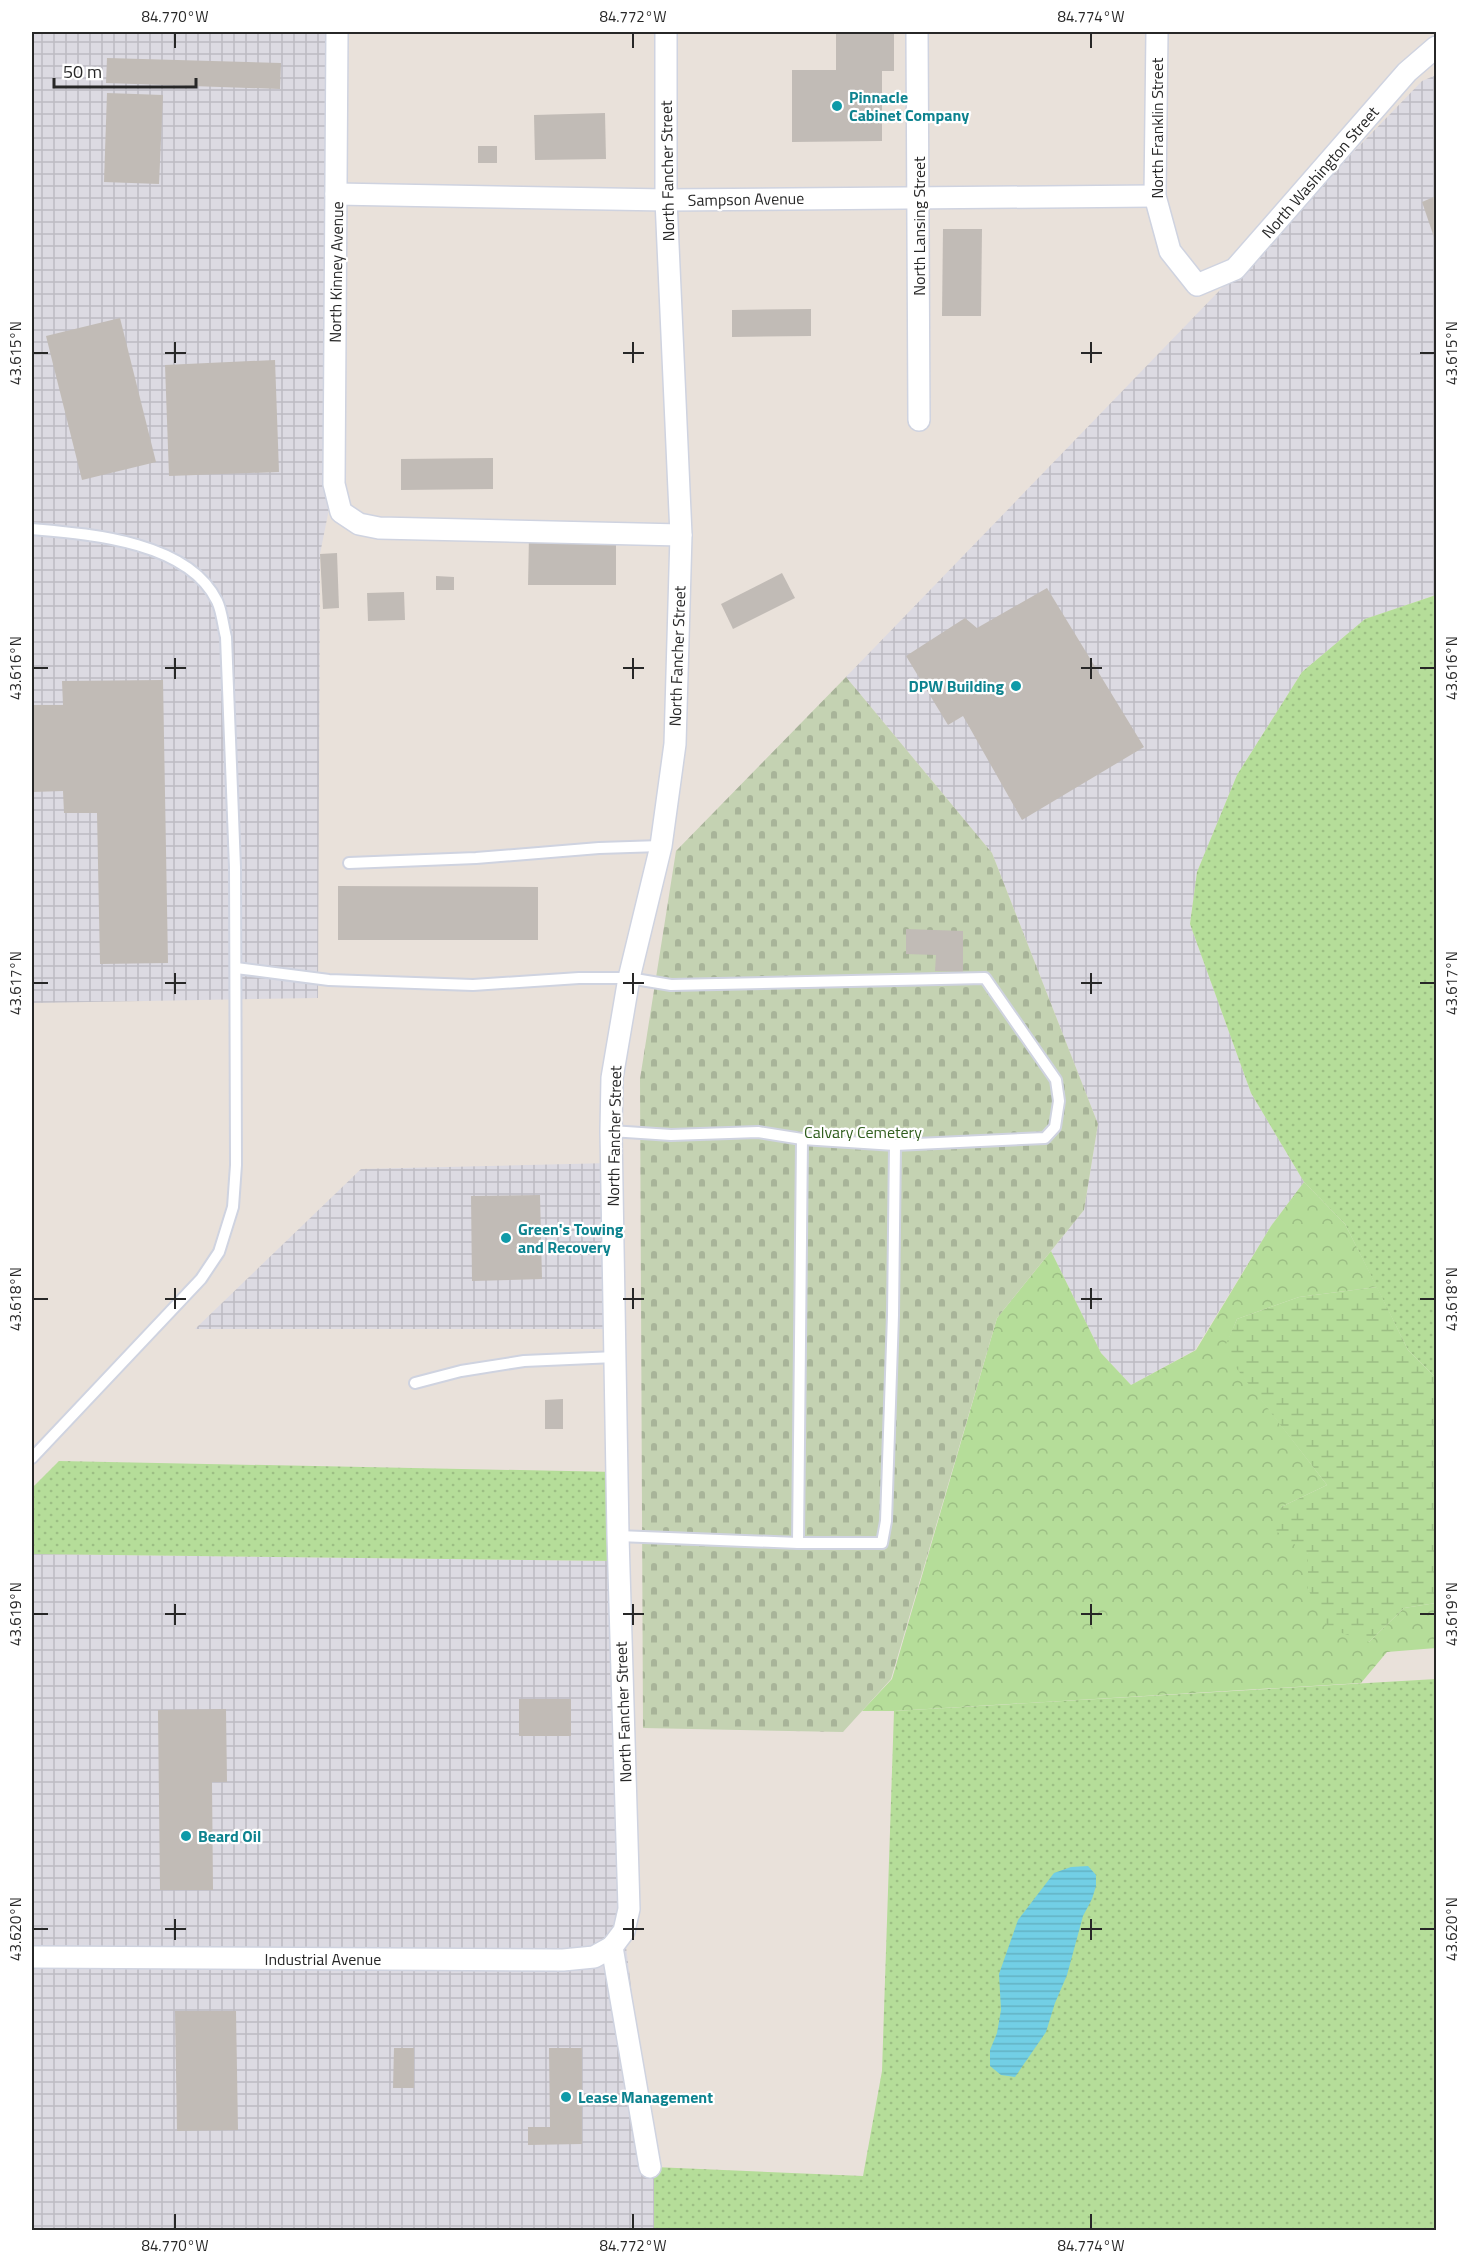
<svg xmlns="http://www.w3.org/2000/svg" width="1468" height="2262" font-family="'Titillium Web',sans-serif">
<style>
.industrial{fill:url(#industrial-grid)}
.grass{fill:url(#grass-dots)}
.forest{fill:url(#forest-crowns)}
.wetland{fill:url(#wetland-marsh)}
.cemetery{fill:url(#cemetery-stones)}
.water{fill:url(#water-rules)}
.building{fill:#c1bbb6}
.lines{fill:none;stroke-linecap:round;stroke-linejoin:round}
.lane-casing{stroke:#cfd3e0;stroke-width:14}
.street-casing{stroke:#cfd3e0;stroke-width:24}
.lane{stroke:#fff;stroke-width:10}
.street{stroke:#fff;stroke-width:21}
.ticks{fill:none;stroke:#272727;stroke-width:2}
.culture-dot{fill:#0f9aa8;stroke:#fff;stroke-width:2}
.labels{text-anchor:middle;dominant-baseline:central;stroke-width:4.5;stroke-linejoin:round;paint-order:stroke}
.culture-label{font-size:16px;font-weight:bold;fill:#0d838f;stroke:#fff;text-anchor:start}
.street-label{font-size:16px;fill:#272727;stroke:#fff}
.park-label{font-size:16px;fill:#305e1e;stroke:#fff}
.neatline{fill:none;stroke:#272727;stroke-width:2}
.ticks-label{font-size:15px;text-anchor:middle;fill:#272727}
</style>
<defs>
<pattern id="industrial-grid" width="8" height="8" patternUnits="userSpaceOnUse" patternTransform="scale(1.5)"><rect width="8" height="8" fill="#dcdae2"/><path d="M0 4h8M4 0v8" fill="none" stroke="#bdbbc2"/></pattern>
<pattern id="grass-dots" width="8" height="8" patternUnits="userSpaceOnUse" patternTransform="scale(1.5)"><rect width="8" height="8" fill="#b5dd99"/><path d="M2 2h.1M6 6h.1" fill="none" stroke="#9cbe84" stroke-width="1.8" stroke-linecap="round"/></pattern>
<pattern id="forest-crowns" width="20" height="18" patternUnits="userSpaceOnUse" patternTransform="scale(1.5)"><rect width="20" height="18" fill="#b5dd99"/><path d="M2 6a3 3 0 1 1 6 0M12 15a3 3 0 1 1 6 0" fill="none" stroke="#9cbe84"/></pattern>
<pattern id="wetland-marsh" width="20" height="14" patternUnits="userSpaceOnUse" patternTransform="scale(1.5)"><rect width="20" height="14" fill="#b5dd99"/><path d="M1 5h8M5 5V1M11 12h8M15 12V8" fill="none" stroke="#9cbe84"/></pattern>
<pattern id="cemetery-stones" width="16" height="16" patternUnits="userSpaceOnUse" patternTransform="scale(1.5)"><rect width="16" height="16" fill="#c4d2b2"/><path d="M2 7V4a2 2 0 0 1 4 0v3zM10 15v-3a2 2 0 0 1 4 0v3z" fill="#a8b499"/></pattern>
<pattern id="water-rules" width="6" height="5" patternUnits="userSpaceOnUse" patternTransform="scale(1.5)"><rect width="6" height="5" fill="#72cfe5"/><path d="M0 2.5h6" fill="none" stroke="#63b2c4"/></pattern>
</defs>
<rect width="100%" height="100%" fill="#e9e1da"/>
<g class="industrial">
<polygon points="32,32 330,32 334,484 320,554 318,998 32,1003"/>
<polygon points="1436,75 1436,595 1365,619 1302,672 1237,775 1197,872 1190,924 1251,1093 1304,1182 1271,1226 1195,1350 1131,1385 1101,1353 1051,1251 1084,1210 1098,1124 992,853 846,677 1422,81"/>
<polygon points="611,1163 614,1329 195,1329 361,1169"/>
<polygon points="32,1554 619,1561 624,1931 654,2167 654,2230 32,2230"/>
</g>
<g class="grass">
<polygon points="1436,595 1436,1378 1408,1350 1345,1224 1304,1182 1251,1093 1190,924 1197,872 1237,775 1302,672 1365,619"/>
<polygon points="59,1461 617,1472 619,1561 32,1554 32,1488"/>
<polygon points="1436,1679 1436,2230 654,2230 654,2167 863,2176 882,2071 894,1711"/>
</g>
<polygon class="forest" points="1304,1182 1345,1224 1377,1287 1299,1297 1237,1319 1224,1351 1327,1485 1281,1507 1308,1554 1308,1589 1369,1642 1404,1608 1436,1603 1436,1648 1387,1652 1361,1683 894,1711 862,1711 892,1679 997,1318 1051,1251 1101,1353 1131,1385 1196,1350 1271,1226"/>
<polygon class="wetland" points="1377,1287 1408,1350 1436,1378 1436,1603 1404,1608 1369,1642 1327,1628 1308,1589 1308,1554 1276,1531 1281,1507 1327,1485 1223,1351 1237,1319 1299,1297"/>
<polygon class="cemetery" points="846,677 992,853 1098,1124 1084,1210 997,1318 891,1679 843,1732 643,1728 640,1079 676,851"/>
<polygon class="water" points="1088,1866 1096,1875 1096,1886 1092,1899 1083,1916 1067,1975 1055,2003 1046,2032 1015,2077 1001,2075 990,2066 990,2050 997,2033 1001,2010 999,1974 1018,1920 1054,1873 1071,1867"/>
<g class="building">
<polygon points="836,32 894,32 894,71 882,71 882,141 792,142 792,70 836,70"/>
<polygon points="107,58 281,63 280,89 106,83"/>
<polygon points="107,93 163,95 159,184 104,182"/>
<polygon points="605,113 606,159 535,160 534,115"/>
<rect x="478" y="146" width="19" height="17"/>
<polygon points="1436,196 1436,243 1422,202"/>
<polygon points="943,229 982,229 981,316 942,316"/>
<polygon points="811,309 811,336 732,337 732,310"/>
<polygon points="120,318 156,462 82,480 46,336"/>
<polygon points="275,360 279,472 169,476 165,365"/>
<polygon points="493,458 493,489 401,490 401,459"/>
<polygon points="529,536 616,537 616,585 528,585"/>
<polygon points="337,553 339,608 323,609 320,554"/>
<polygon points="782,573 795,598 733,629 721,604"/>
<polygon points="436,576 454,577 454,590 436,590"/>
<polygon points="1047,588 1144,747 1022,820 963,716 948,725 906,656 965,618 977,628"/>
<polygon points="404,592 405,620 368,621 367,593"/>
<polygon points="163,680 168,963 100,964 97,813 64,813 63,791 32,792 32,705 63,705 62,681"/>
<polygon points="338,886 538,887 538,940 338,940"/>
<polygon points="906,929 963,931 963,972 935,971 936,955 906,954"/>
<polygon points="540,1195 542,1279 472,1281 471,1196"/>
<polygon points="563,1399 563,1429 545,1429 545,1400"/>
<rect x="519" y="1699" width="52" height="37"/>
<polygon points="226,1709 227,1782 212,1782 213,1890 160,1890 158,1710"/>
<polygon points="175,2011 236,2011 238,2130 177,2131"/>
<polygon points="394,2048 414,2048 414,2088 393,2088"/>
<polygon points="549,2048 582,2048 582,2144 528,2145 528,2127 550,2127"/>
</g>
<g class="lines">
<g class="lane-casing">
<g id="lane">
<path d="M32 529C89 534 188 541 217 601 222 611 223 626 226 637L235 867 236 1165 233 1207 219 1252 201 1279 32 1458"/>
<polyline points="349,863 476,858 599,848 661,846"/>
<polyline points="236,968 329,980 473,985 579,978 629,978 671,985 985,978 1056,1080 1059,1101 1055,1127 1045,1138 895,1145 802,1139 758,1132 671,1135 611,1131"/>
<polyline points="415,1383 461,1371 524,1361 615,1357"/>
<polyline points="618,1536 798,1543 882,1543 886,1521 893,1315 895,1145"/>
<polyline points="798,1543 802,1139"/>
</g>
</g>
<g class="street-casing">
<g id="street">
<polyline points="337,32 334,484 341,512 359,524 379,528 681,535"/>
<polyline points="917,32 919,420"/>
<polyline points="1157,32 1155,196 1170,251 1197,285 1235,269 1407,72 1436,47"/>
<polyline points="336,194 666,200 1155,196"/>
<polyline points="32,1957 563,1960 594,1957 612,1947"/>
<polyline points="650,2167 612,1947 624,1931 629,1909 618,1536 611,1131 612,1078 629,978 661,846 675,744 681,535 666,200 666,32"/>
</g>
</g>
<use href="#lane" class="lane"/>
<use href="#street" class="street"/>
</g>
<path class="ticks" d="M175 33V48M633 33V48M1091 33V48M175 342V363M633 342V363M1091 342V363M33 353H48M165 353H186M623 353H644M1081 353H1102M1420 353H1435M175 658V679M633 658V679M1091 658V679M33 668H48M165 668H186M623 668H644M1081 668H1102M1420 668H1435M175 973V994M633 973V994M1091 973V994M33 983H48M165 983H186M623 983H644M1081 983H1102M1420 983H1435M175 1288V1309M633 1288V1309M1091 1288V1309M33 1299H48M165 1299H186M623 1299H644M1081 1299H1102M1420 1299H1435M175 1604V1625M633 1604V1625M1091 1604V1625M33 1614H48M165 1614H186M623 1614H644M1081 1614H1102M1420 1614H1435M175 1919V1940M633 1919V1940M1091 1919V1940M33 1929H48M165 1929H186M623 1929H644M1081 1929H1102M1420 1929H1435M175 2214V2229M633 2214V2229M1091 2214V2229"/>
<g class="culture-dot">
<circle cx="837" cy="106" r="6"/>
<circle cx="1016" cy="686" r="6"/>
<circle cx="506" cy="1238" r="6"/>
<circle cx="186" cy="1836" r="6"/>
<circle cx="566" cy="2097" r="6"/>
</g>
<g class="labels">
<g class="culture-label">
<text x="849" y="97">Pinnacle<tspan x="849" dy="18">Cabinet Company</tspan></text>
<text x="1004" y="686" text-anchor="end">DPW Building</text>
<text x="518" y="1229">Green's Towing<tspan x="518" dy="18">and Recovery</tspan></text>
<text x="198" y="1836">Beard Oil</text>
<text x="578" y="2097">Lease Management</text>
</g>
<g class="street-label">
<text transform="translate(1157 128) rotate(-90)">North Franklin Street</text>
<text transform="translate(667 171) rotate(-91)">North Fancher Street</text>
<text transform="translate(1320 172) rotate(-49)">North Washington Street</text>
<text transform="translate(746 199) rotate(-1)">Sampson Avenue</text>
<text transform="translate(919 226) rotate(-90)">North Lansing Street</text>
<text transform="translate(336 272) rotate(-89)">North Kinney Avenue</text>
<text transform="translate(677 656) rotate(-88)">North Fancher Street</text>
<text transform="translate(614 1136) rotate(-89)">North Fancher Street</text>
<text transform="translate(623 1712) rotate(-92)">North Fancher Street</text>
<text x="323" y="1959">Industrial Avenue</text>
</g>
<g class="park-label">
<text x="863" y="1132">Calvary Cemetery</text>
</g>
</g>
<rect width="1468" height="2262" fill="none" stroke="#ffffff" stroke-width="66"/>
<path d="M54 78v9h142v-9" fill="none" stroke="#272727" stroke-width="3"/>
<text x="63" y="78" font-size="18" fill="#272727" stroke="#ffffff" stroke-width="4.5" paint-order="stroke">50 m</text>
<rect x="33" y="33" width="1402" height="2196" class="neatline"/>
<g class="ticks-label">
<text x="175" y="22">84.770°W</text>
<text x="633" y="22">84.772°W</text>
<text x="1091" y="22">84.774°W</text>
<text transform="translate(1452 353) rotate(-90)" y="5">43.615°N</text>
<text transform="translate(16 353) rotate(-90)" y="5">43.615°N</text>
<text transform="translate(1452 668) rotate(-90)" y="5">43.616°N</text>
<text transform="translate(16 668) rotate(-90)" y="5">43.616°N</text>
<text transform="translate(16 983) rotate(-90)" y="5">43.617°N</text>
<text transform="translate(1452 983) rotate(-90)" y="5">43.617°N</text>
<text transform="translate(16 1299) rotate(-90)" y="5">43.618°N</text>
<text transform="translate(1452 1299) rotate(-90)" y="5">43.618°N</text>
<text transform="translate(1452 1614) rotate(-90)" y="5">43.619°N</text>
<text transform="translate(16 1614) rotate(-90)" y="5">43.619°N</text>
<text transform="translate(16 1929) rotate(-90)" y="5">43.620°N</text>
<text transform="translate(1452 1929) rotate(-90)" y="5">43.620°N</text>
<text x="175" y="2251">84.770°W</text>
<text x="633" y="2251">84.772°W</text>
<text x="1091" y="2251">84.774°W</text>
</g>
</svg>
